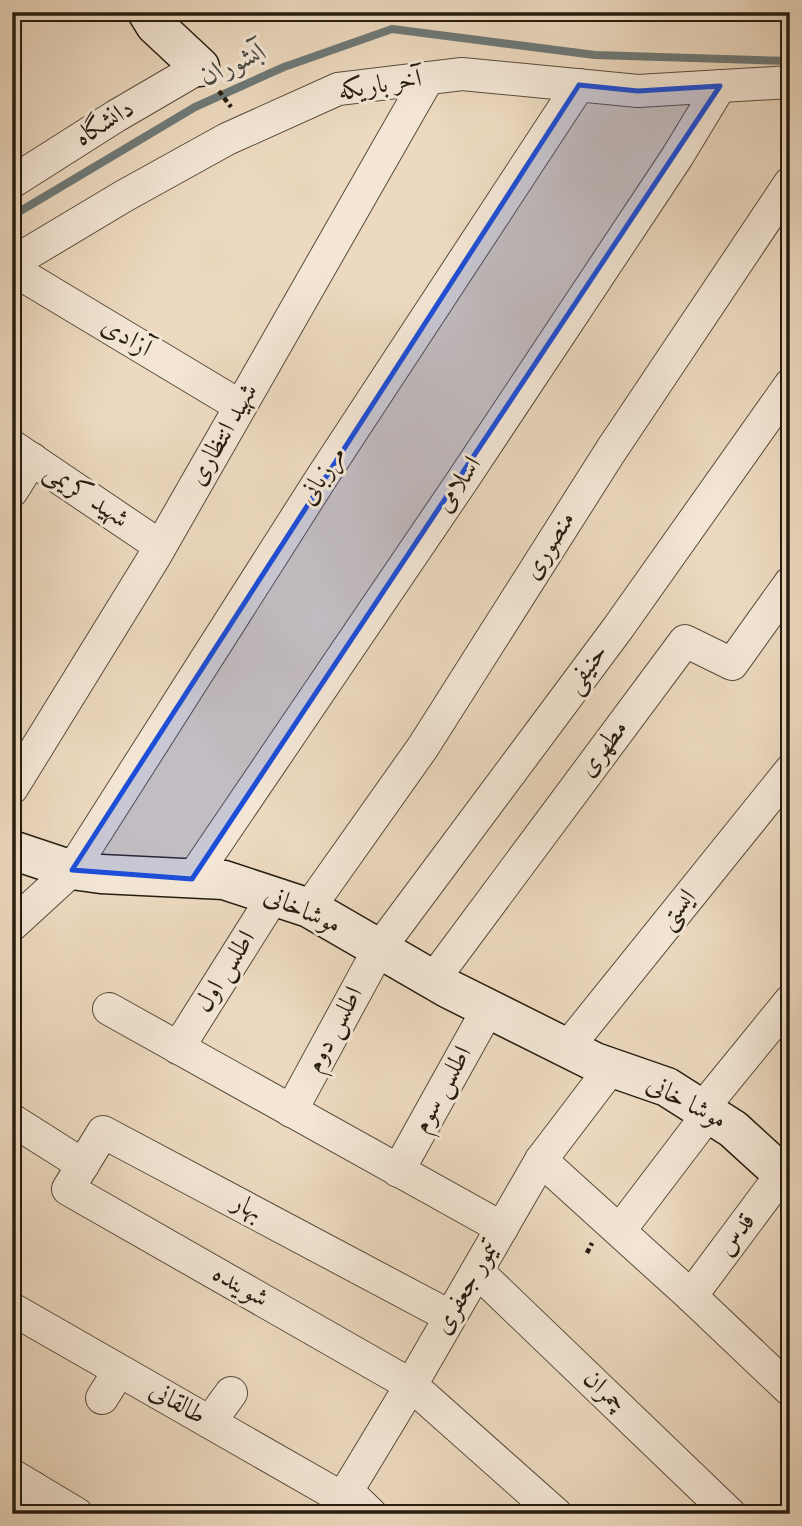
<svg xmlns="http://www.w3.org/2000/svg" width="802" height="1526" font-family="'Sorts Mill Goudy',Amiri,serif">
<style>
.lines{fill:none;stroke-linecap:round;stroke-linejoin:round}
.stream{stroke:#6e7977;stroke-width:8}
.street-casing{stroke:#584c3b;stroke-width:34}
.secondary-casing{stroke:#271d0f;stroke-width:41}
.path{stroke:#271d0f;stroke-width:4.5;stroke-dasharray:5 3.5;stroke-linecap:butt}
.street{stroke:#f3e6d5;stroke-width:32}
.secondary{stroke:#f3e6d5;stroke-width:38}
.marked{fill:#1d4ed8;fill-opacity:0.2;stroke:#1d4ed8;stroke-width:5;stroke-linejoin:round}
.labels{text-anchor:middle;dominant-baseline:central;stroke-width:6;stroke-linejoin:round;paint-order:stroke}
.street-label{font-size:26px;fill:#271d0f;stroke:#f3e6d5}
.water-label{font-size:28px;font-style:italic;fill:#4b4b43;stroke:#f3e6d5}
</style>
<rect width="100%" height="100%" fill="#ecd9bf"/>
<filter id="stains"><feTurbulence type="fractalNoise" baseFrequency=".00286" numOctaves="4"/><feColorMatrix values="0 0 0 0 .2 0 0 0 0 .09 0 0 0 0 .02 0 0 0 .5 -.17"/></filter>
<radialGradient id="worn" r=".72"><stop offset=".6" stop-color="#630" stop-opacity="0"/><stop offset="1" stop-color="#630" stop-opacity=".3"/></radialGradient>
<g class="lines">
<polyline class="stream" points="12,216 195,107 284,67 392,29 595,55 790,61"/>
<g class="street-casing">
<g id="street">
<polyline points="12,182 116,116 200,67"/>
<polyline points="12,263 124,196 227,139 338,89 462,74 638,91 790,82"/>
<polyline points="12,269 240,406"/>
<polyline points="12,446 160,546"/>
<polyline points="12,491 32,459"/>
<polyline points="12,788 155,556 428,78"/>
<polyline points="192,879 462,481 677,157 720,86"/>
<polyline points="309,908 423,747 610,452 790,183"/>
<polyline points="12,925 72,870 322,477 579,85"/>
<polyline points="433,980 685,641 732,664 790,583"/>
<polyline points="109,1009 502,1228"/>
<polyline points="178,1048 273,897"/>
<polyline points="567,1048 790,771"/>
<polyline points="702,1109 790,1001"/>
<polyline points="291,1111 379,949 618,628 790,385"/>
<polyline points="12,1120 83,1165"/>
<polyline points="541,1160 691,1296 790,1390"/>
<polyline points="398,1171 488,1009"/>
<polyline points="620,1230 709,1113"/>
<polyline points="477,1271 730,1514"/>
<polyline points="691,1296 782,1174"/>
<polyline points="12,1309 342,1498"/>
<polyline points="449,1316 103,1132 68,1189 411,1385 556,1514"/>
<polyline points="102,1398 119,1371"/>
<polyline points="210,1422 231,1393"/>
<polyline points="12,1475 77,1514"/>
<polyline points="348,1492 371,1514"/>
<polyline points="15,1514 32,1487"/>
<polyline points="333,1514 411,1385 541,1160 611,1068"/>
</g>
</g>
<g class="secondary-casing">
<g id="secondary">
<polyline points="147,12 155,25 200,67"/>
<polyline points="12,850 72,870 101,874 224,880 309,908 449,989 595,1062 667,1087 733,1129 790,1181"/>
</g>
</g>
<g class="path">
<polyline points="219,91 231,107"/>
<polyline points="587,1253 592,1243"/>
</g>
<use href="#street" class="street"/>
<use href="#secondary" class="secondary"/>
</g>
<path class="marked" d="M579 85 638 91 720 86 192 879 72 870Z"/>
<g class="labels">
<g class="street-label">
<text transform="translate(380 86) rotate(-9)">آخر باریکه</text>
<text transform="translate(105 124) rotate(-32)">دانشگاه</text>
<text transform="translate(126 338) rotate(31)">آزادی</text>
<text transform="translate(224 435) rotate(-60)">شهید انتظاری</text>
<text transform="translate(323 476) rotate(-57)">مرزبانی</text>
<text transform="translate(459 485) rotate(-56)">اسلامی</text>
<text transform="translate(86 496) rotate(34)">شهید کریمی</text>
<text transform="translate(550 546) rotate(-58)">منصوری</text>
<text transform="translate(587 669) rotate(-53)">حنیفی</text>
<text transform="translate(604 749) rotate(-53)">مطهری</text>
<text transform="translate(678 910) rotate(-51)">ایستی</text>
<text transform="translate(302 911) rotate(24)">موشاخانی</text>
<text transform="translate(226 972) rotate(-58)">اطلس اول</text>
<text transform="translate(335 1030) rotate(-62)">اطلس دوم</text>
<text transform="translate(443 1090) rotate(-61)">اطلس سوم</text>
<text transform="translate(686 1103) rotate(28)">موشا خانی</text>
<text transform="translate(247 1208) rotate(28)">بهار</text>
<text transform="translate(737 1235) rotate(-53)">قدس</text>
<text transform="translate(240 1287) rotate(30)">شوینده</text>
<text transform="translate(467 1288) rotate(-60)">تیمور جعفری</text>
<text transform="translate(604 1392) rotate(44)">چمران</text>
<text transform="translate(177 1404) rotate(30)">طالقانی</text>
</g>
<g class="water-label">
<text transform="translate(234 65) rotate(-24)">آبشوران</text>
</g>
</g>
<rect width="802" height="1526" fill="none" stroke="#ecd9bf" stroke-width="42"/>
<rect x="14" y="14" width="774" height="1498" fill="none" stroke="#271d0f" stroke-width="3.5"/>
<rect x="21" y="21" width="760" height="1484" fill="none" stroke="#271d0f" stroke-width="2"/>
<rect width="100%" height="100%" filter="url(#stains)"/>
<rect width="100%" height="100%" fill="url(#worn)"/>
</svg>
